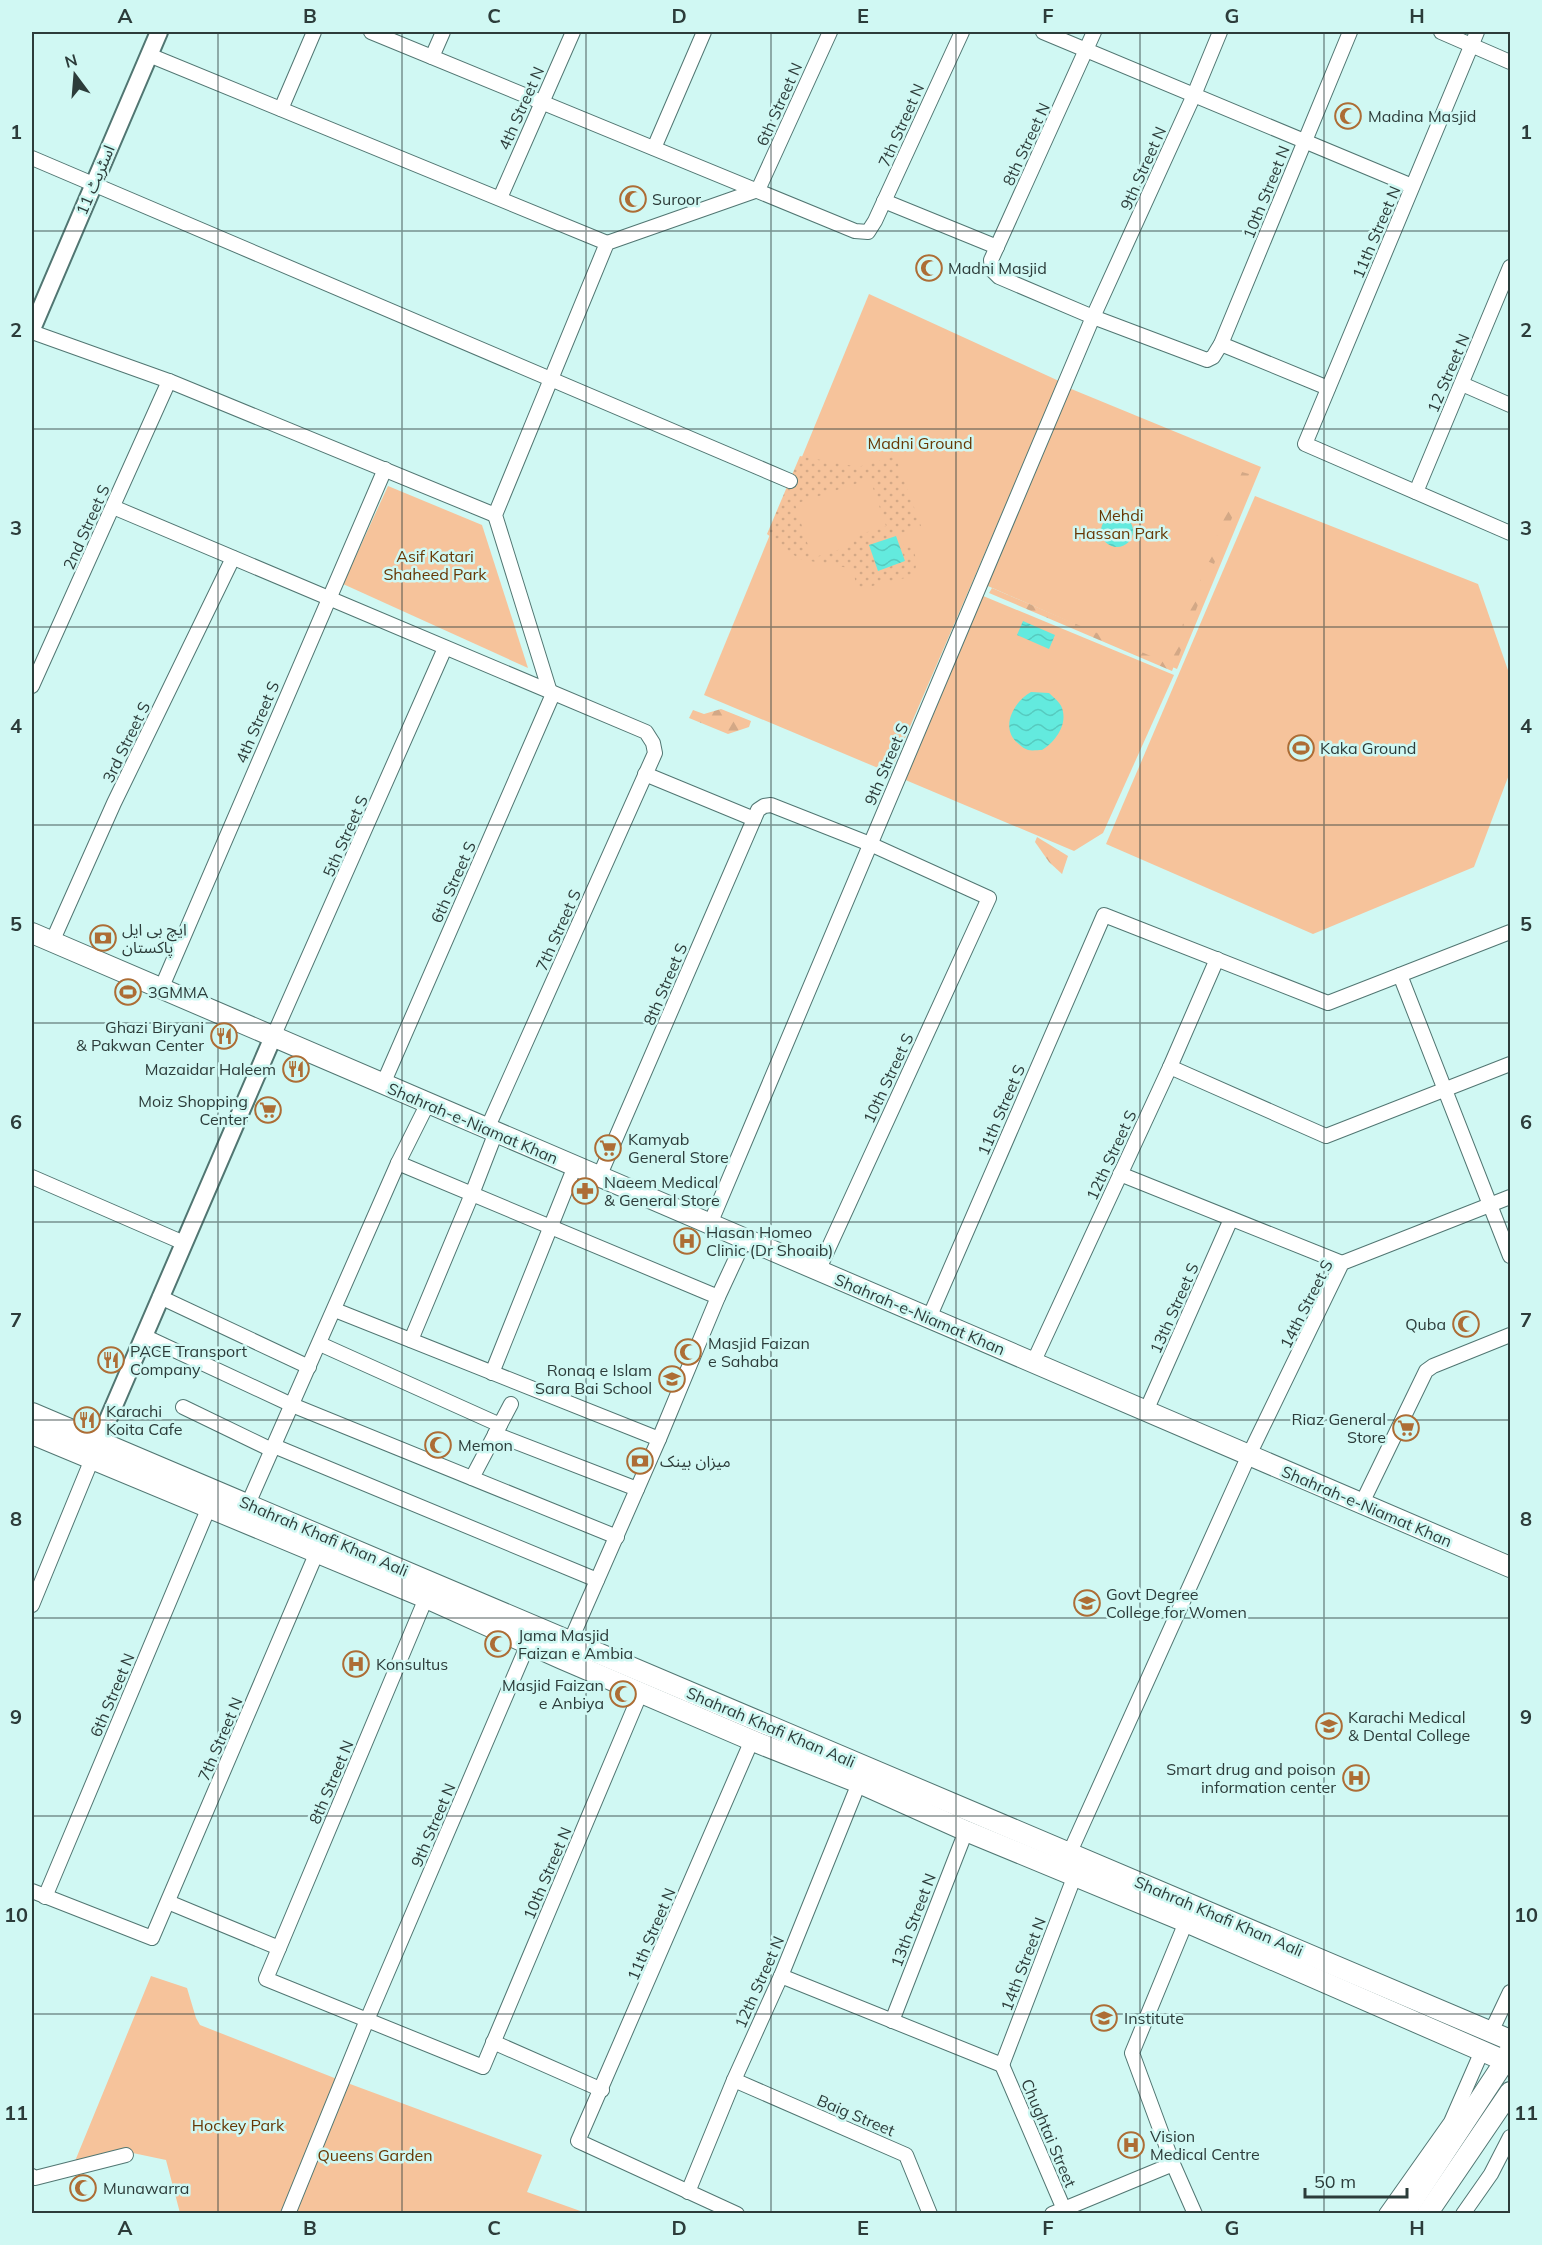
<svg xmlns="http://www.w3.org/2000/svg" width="1542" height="2245" font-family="Mulish,'Noto Sans Arabic',sans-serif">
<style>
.green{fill:#f6c39b}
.forest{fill:url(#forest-firs)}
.garden{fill:url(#garden-dots);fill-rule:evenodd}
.water{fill:url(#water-waves)}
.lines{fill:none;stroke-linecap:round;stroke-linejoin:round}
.minor-casing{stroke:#517672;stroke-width:16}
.tertiary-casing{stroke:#517672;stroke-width:20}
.secondary-casing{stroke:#517672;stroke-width:22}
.minor{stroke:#fff;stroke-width:14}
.tertiary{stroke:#fff;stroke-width:16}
.secondary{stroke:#fff;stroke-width:20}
.grid{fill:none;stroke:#2c3c3a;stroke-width:1.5;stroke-opacity:0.55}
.labels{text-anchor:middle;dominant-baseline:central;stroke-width:5;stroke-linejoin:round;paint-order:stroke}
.street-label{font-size:16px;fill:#2c3c3a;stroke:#d0f8f3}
.poi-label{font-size:16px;fill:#2c3c3a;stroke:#d0f8f3;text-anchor:start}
.park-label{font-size:16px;fill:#673704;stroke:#d0f8f3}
.neatline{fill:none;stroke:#2c3c3a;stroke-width:2}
.grid-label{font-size:20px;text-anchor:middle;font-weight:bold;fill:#2c3c3a}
</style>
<defs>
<pattern id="forest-firs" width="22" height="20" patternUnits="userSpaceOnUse" patternTransform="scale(1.5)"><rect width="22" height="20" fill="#f6c39b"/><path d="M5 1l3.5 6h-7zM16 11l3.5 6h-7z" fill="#d3a886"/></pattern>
<pattern id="garden-dots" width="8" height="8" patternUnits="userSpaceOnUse" patternTransform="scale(1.5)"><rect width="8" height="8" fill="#f6c39b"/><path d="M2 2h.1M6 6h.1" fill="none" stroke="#d3a886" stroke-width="1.8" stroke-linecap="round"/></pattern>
<pattern id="water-waves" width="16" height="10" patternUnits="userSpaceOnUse" patternTransform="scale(1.5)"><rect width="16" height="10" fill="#63eade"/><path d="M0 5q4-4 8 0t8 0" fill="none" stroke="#56cabf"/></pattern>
</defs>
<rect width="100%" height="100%" fill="#d0f8f3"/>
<g class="green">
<polygon points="869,294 1059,381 890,773 704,695"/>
<polygon points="1064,386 1261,467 1177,669 981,583"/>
<polygon points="388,486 482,525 528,668 343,584"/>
<polygon points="1255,496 1478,584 1510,676 1510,772 1474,867 1313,934 1106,844"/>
<polygon points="976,593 1174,675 1103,833 1074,851 896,776"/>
<polygon points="151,1976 187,1988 196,2018 200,2025 342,2081 542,2155 527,2192 586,2213 180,2213 166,2160 128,2152 73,2166"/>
</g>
<g class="forest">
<polygon points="1242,472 1249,474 1214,564 1207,561"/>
<polygon points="1202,576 1208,578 1178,658 1171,654"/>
<polygon points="992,588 1174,666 1172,671 989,593"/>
<polygon points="721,709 751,721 749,727 728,734 689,718 693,710 704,714"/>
<polygon points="1037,837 1068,856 1062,874 1049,862 1035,842"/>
</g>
<path class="garden" d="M800 456 858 467 895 456 921 526 869 545 878 571 905 561 900 546 911 542C915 555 919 563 913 576L856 590 854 569 799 559 767 534ZM870 479 886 526 852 537 854 545 812 558 795 504Z"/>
<g class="water">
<circle cx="1117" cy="531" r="16"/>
<polygon points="896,536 905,561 878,571 869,545"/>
<polygon points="1023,621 1055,635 1049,649 1017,635"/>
<path d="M1031 692 1049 693C1053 697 1060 702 1062 708 1068 725 1055 742 1042 750 1038 750 1032 751 1028 750 1025 749 1022 747 1020 745 999 730 1012 703 1031 692Z"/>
</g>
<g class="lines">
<g class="minor-casing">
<g id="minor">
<polyline points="371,32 855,231 868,232 875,221 962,32"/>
<polyline points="1043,32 1412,186"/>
<polyline points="1094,32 991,260 992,270 999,277 1093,317 1207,360 1213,357 1221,344 1350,32"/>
<polyline points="1441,32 1510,62"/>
<polyline points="1477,32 1305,444 1510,533"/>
<polyline points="149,55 607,243"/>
<polyline points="432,57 443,32"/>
<polyline points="281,109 314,32"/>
<polyline points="654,148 704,32"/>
<polyline points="32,158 790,481"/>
<polyline points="500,198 573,32"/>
<polyline points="884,201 997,247"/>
<polyline points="32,332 169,381 495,515"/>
<polyline points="1221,344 1328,388"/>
<polyline points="1462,384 1510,405"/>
<polyline points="1416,492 1510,267"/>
<polyline points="113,507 646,732 653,743 655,753 487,1129"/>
<polyline points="32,686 169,381"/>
<polyline points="550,692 495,515 607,243 758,190 830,32"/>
<polyline points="645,774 754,819"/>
<polyline points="52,942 114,803 233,558"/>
<polyline points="1400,975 1510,1256"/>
<polyline points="161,989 385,469"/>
<polyline points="273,1037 445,648"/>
<polyline points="1170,1067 1326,1136 1510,1064"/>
<polyline points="383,1084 553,694"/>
<polyline points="398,1163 718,1297"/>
<polyline points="1120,1174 1342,1263"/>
<polyline points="32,1177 184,1243"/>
<polyline points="599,1177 758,810 764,806 771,805 870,844 989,898 818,1271"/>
<polyline points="710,1224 1093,317 1194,95 1220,32"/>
<polyline points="160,1297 309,1367"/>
<polyline points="335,1310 659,1439"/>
<polyline points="929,1318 1104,915 1328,1003 1510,932"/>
<polyline points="144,1336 292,1405 617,1537"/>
<polyline points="411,1340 472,1194 496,1132"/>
<polyline points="320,1344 500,1425"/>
<polyline points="1033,1363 1170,1067 1217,959"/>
<polyline points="492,1373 575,1166"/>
<polyline points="183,1407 272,1450"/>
<polyline points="1146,1411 1231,1219"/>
<polyline points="495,1434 637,1489"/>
<polyline points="274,1446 597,1580"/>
<polyline points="472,1478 511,1404"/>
<polyline points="1362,1503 1426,1371 1433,1366 1510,1335"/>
<polyline points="248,1504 398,1163 428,1103"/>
<polyline points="426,1598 266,1979 483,2067 641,1692"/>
<polyline points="32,1605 92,1459"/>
<polyline points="570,1642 659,1439 718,1297 745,1239"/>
<polyline points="1070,1852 1249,1455 1342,1263 1510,1197"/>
<polyline points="32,1891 152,1938 317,1552"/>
<polyline points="45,1897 209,1507"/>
<polyline points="168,1902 279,1948"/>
<polyline points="1186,1922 1132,2053 1173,2164 1195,2214"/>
<polyline points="781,1976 1002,2065"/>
<polyline points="892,2021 966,1831"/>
<polyline points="1491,2032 1510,1992"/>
<polyline points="493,2042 602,2090"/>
<polyline points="1002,2065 1075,1875"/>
<polyline points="1002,2065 1066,2214"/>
<polyline points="734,2080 906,2155 930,2214"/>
<polyline points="32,2176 35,2178 126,2155"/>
<polyline points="688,2192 734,2080 781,1976 859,1783"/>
<polyline points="288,2214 367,2020 528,1644"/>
<polyline points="737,2214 578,2141 752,1740"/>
<polyline points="1052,2214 1173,2164"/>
<polyline points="1386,2214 1451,2122 1482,2051"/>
<polyline points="1463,2214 1491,2174 1510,2137"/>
</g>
</g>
<g class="tertiary-casing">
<g id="tertiary">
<polyline points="32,329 159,32"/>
<polyline points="94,1452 273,1037"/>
</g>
</g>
<g class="secondary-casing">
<g id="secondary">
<polyline points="32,933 1510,1567"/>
<polyline points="32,1413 1510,2040"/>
<polyline points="32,1434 426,1598 562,1659 758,1743 859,1783 966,1831 1186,1922 1505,2061"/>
<polyline points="1404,2214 1505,2061 1510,2050"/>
<polyline points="1427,2214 1510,2092"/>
</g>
</g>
<use href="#minor" class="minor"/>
<use href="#tertiary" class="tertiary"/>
<use href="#secondary" class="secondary"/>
</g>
<path class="grid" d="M218 32V2214M402 32V2214M586 32V2214M771 32V2214M956 32V2214M1140 32V2214M1324 32V2214M32 231H1510M32 429H1510M32 627H1510M32 825H1510M32 1023H1510M32 1222H1510M32 1420H1510M32 1618H1510M32 1816H1510M32 2014H1510"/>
<defs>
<g id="mosque-ring" transform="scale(1.35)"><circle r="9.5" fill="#d0f8f3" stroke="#ad6d35" stroke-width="1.5"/><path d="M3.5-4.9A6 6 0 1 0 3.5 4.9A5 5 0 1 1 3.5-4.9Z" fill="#ad6d35"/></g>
<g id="stadium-ring" transform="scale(1.35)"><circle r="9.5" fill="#d0f8f3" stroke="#ad6d35" stroke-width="1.5"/><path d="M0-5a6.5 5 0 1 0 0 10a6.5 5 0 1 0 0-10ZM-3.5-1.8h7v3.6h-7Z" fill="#ad6d35"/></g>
<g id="bank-ring" transform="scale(1.35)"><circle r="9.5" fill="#d0f8f3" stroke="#ad6d35" stroke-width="1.5"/><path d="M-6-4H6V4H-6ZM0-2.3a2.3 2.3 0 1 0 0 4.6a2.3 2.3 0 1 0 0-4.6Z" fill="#ad6d35"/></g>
<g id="restaurant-ring" transform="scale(1.35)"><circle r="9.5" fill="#d0f8f3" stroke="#ad6d35" stroke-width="1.5"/><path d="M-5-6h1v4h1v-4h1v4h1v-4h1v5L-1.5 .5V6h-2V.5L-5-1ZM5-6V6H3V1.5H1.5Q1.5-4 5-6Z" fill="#ad6d35"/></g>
<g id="supermarket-ring" transform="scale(1.35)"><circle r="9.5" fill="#d0f8f3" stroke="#ad6d35" stroke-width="1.5"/><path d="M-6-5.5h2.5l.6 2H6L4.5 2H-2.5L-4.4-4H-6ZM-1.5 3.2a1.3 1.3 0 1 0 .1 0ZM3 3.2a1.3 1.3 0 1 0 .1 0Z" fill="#ad6d35"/></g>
<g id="pharmacy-ring" transform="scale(1.35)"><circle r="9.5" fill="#d0f8f3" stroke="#ad6d35" stroke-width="1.5"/><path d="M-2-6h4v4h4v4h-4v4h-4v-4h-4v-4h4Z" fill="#ad6d35"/></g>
<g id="hospital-ring" transform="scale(1.35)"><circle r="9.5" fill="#d0f8f3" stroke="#ad6d35" stroke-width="1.5"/><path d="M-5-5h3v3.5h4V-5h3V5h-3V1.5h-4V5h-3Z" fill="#ad6d35"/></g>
<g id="school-ring" transform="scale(1.35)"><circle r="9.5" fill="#d0f8f3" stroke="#ad6d35" stroke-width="1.5"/><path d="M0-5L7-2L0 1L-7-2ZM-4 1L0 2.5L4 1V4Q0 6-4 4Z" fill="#ad6d35"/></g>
<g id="university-ring" transform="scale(1.35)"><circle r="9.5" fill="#d0f8f3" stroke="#ad6d35" stroke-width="1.5"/><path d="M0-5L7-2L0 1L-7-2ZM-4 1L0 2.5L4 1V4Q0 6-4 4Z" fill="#ad6d35"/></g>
</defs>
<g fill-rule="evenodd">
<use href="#mosque-ring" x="1348" y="116"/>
<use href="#mosque-ring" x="633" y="199"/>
<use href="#mosque-ring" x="929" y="268"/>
<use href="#stadium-ring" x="1301" y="748"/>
<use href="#bank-ring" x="103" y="938"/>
<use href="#stadium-ring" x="128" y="992"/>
<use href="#restaurant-ring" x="224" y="1036"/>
<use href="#restaurant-ring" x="296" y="1069"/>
<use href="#supermarket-ring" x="268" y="1110"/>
<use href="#supermarket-ring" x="608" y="1148"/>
<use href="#pharmacy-ring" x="585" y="1191"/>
<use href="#hospital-ring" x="687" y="1241"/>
<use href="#mosque-ring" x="1466" y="1324"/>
<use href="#mosque-ring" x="688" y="1352"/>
<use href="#restaurant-ring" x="111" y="1360"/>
<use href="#school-ring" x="672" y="1379"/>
<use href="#restaurant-ring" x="87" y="1420"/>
<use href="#supermarket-ring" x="1406" y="1428"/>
<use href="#mosque-ring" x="438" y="1445"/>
<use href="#bank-ring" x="640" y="1461"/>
<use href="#university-ring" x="1087" y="1603"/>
<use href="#mosque-ring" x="498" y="1644"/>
<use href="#hospital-ring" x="356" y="1664"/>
<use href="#mosque-ring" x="623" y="1694"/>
<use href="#university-ring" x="1329" y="1726"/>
<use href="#hospital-ring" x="1356" y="1778"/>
<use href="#university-ring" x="1104" y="2018"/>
<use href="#hospital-ring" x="1131" y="2145"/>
<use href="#mosque-ring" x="83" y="2188"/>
</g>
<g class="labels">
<g class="street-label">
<text transform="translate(779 104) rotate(-66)">6th Street N</text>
<text transform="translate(521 108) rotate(-66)">4th Street N</text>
<text transform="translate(901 125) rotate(-66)">7th Street N</text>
<text transform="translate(1026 144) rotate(-65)">8th Street N</text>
<text transform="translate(1143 168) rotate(-66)">9th Street N</text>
<text transform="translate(95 180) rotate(-67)">اسٹریٹ 11</text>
<text transform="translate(1266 192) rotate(-68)">10th Street N</text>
<text transform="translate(1376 232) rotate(-67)">11th Street N</text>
<text transform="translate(1448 373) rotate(-67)">12 Street N</text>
<text transform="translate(86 527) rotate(-66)">2nd Street S</text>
<text transform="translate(257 722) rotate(-67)">4th Street S</text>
<text transform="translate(126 742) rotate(-64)">3rd Street S</text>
<text transform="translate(886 764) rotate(-67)">9th Street S</text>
<text transform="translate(345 836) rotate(-66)">5th Street S</text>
<text transform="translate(453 882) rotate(-66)">6th Street S</text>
<text transform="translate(558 930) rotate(-66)">7th Street S</text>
<text transform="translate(665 984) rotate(-67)">8th Street S</text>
<text transform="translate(888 1078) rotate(-65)">10th Street S</text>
<text transform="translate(1001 1110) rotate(-67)">11th Street S</text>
<text transform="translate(473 1123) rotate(23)">Shahrah-e-Niamat Khan</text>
<text transform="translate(1111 1155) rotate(-65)">12th Street S</text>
<text transform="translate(1306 1304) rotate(-63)">14th Street S</text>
<text transform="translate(1174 1308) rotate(-66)">13th Street S</text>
<text transform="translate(920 1314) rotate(23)">Shahrah-e-Niamat Khan</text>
<text transform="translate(1367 1506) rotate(23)">Shahrah-e-Niamat Khan</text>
<text transform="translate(324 1536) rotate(23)">Shahrah Khafi Khan Aali</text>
<text transform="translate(112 1695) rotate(-67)">6th Street N</text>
<text transform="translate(771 1727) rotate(23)">Shahrah Khafi Khan Aali</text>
<text transform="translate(220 1739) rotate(-67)">7th Street N</text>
<text transform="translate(331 1782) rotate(-67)">8th Street N</text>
<text transform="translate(433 1825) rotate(-67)">9th Street N</text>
<text transform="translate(547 1873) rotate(-67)">10th Street N</text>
<text transform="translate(1219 1916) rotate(23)">Shahrah Khafi Khan Aali</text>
<text transform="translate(913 1920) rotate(-69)">13th Street N</text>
<text transform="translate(651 1934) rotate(-67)">11th Street N</text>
<text transform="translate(1023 1964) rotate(-69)">14th Street N</text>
<text transform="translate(759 1982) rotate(-66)">12th Street N</text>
<text transform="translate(856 2115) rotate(23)">Baig Street</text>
<text transform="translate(1049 2133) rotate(67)">Chughtai Street</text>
</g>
<g class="poi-label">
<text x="1368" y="116">Madina Masjid</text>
<text x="652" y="199">Suroor</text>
<text x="948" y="268">Madni Masjid</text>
<text x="1320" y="748">Kaka Ground</text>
<text x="122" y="929">ایچ بی ایل<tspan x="122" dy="18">پاکستان</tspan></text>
<text x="148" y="992">3GMMA</text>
<text x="204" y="1027" text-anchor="end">Ghazi Biryani<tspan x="204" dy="18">&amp; Pakwan Center</tspan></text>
<text x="276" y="1069" text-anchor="end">Mazaidar Haleem</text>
<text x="248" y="1101" text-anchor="end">Moiz Shopping<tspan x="248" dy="18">Center</tspan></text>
<text x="628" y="1139">Kamyab<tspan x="628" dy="18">General Store</tspan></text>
<text x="604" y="1182">Naeem Medical<tspan x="604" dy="18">&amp; General Store</tspan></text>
<text x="706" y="1232">Hasan Homeo<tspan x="706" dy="18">Clinic (Dr Shoaib)</tspan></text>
<text x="1446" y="1324" text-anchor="end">Quba</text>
<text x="708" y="1343">Masjid Faizan<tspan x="708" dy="18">e Sahaba</tspan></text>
<text x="130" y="1351">PACE Transport<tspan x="130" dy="18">Company</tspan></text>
<text x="652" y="1370" text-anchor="end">Ronaq e Islam<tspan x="652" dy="18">Sara Bai School</tspan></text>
<text x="106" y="1411">Karachi<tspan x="106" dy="18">Koita Cafe</tspan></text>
<text x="1386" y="1419" text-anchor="end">Riaz General<tspan x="1386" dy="18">Store</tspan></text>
<text x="458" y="1445">Memon</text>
<text x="660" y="1461">میزان بینک</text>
<text x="1106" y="1594">Govt Degree<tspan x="1106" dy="18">College for Women</tspan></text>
<text x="518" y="1635">Jama Masjid<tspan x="518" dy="18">Faizan e Ambia</tspan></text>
<text x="376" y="1664">Konsultus</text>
<text x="604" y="1685" text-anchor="end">Masjid Faizan<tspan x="604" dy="18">e Anbiya</tspan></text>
<text x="1348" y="1717">Karachi Medical<tspan x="1348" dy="18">&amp; Dental College</tspan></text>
<text x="1336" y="1769" text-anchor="end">Smart drug and poison<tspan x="1336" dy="18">information center</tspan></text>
<text x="1124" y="2018">Institute</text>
<text x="1150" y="2136">Vision<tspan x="1150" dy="18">Medical Centre</tspan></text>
<text x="103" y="2188">Munawarra</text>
</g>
<g class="park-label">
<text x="920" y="443">Madni Ground</text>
<text x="1121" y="515">Mehdi<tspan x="1121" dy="18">Hassan Park</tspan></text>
<text x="435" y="556">Asif Katari<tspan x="435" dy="18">Shaheed Park</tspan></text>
<text x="238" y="2125">Hockey Park</text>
<text x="375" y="2155">Queens Garden</text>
</g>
</g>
<rect width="1542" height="2245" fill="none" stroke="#d0f8f3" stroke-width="66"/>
<g transform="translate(75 75) rotate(344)" stroke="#d0f8f3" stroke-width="4.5" paint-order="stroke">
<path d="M0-4.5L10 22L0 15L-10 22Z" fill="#2c3c3a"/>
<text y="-9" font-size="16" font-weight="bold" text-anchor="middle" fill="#2c3c3a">N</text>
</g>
<path d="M1305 2188v9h102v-9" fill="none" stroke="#2c3c3a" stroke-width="3"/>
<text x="1314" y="2188" font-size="18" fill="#2c3c3a" stroke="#d0f8f3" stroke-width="4.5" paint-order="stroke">50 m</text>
<rect x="33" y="33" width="1476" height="2179" class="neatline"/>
<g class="grid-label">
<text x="125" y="23">A</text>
<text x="310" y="23">B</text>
<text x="494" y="23">C</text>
<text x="679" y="23">D</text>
<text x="863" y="23">E</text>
<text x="1048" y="23">F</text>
<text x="1232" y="23">G</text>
<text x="1417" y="23">H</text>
<text x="16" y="139">1</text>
<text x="1526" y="139">1</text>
<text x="16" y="337">2</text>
<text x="1526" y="337">2</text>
<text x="16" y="535">3</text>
<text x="1526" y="535">3</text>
<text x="16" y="733">4</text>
<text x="1526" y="733">4</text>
<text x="16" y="931">5</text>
<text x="1526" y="931">5</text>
<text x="16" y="1129">6</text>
<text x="1526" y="1129">6</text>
<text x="16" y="1327">7</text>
<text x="1526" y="1327">7</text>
<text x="16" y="1526">8</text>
<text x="1526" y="1526">8</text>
<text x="16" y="1724">9</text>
<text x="1526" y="1724">9</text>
<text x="16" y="1922">10</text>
<text x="1526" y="1922">10</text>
<text x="16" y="2120">11</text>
<text x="1526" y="2120">11</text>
<text x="125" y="2235">A</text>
<text x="310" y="2235">B</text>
<text x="494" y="2235">C</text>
<text x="679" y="2235">D</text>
<text x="863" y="2235">E</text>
<text x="1048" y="2235">F</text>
<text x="1232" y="2235">G</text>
<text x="1417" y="2235">H</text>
</g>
</svg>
